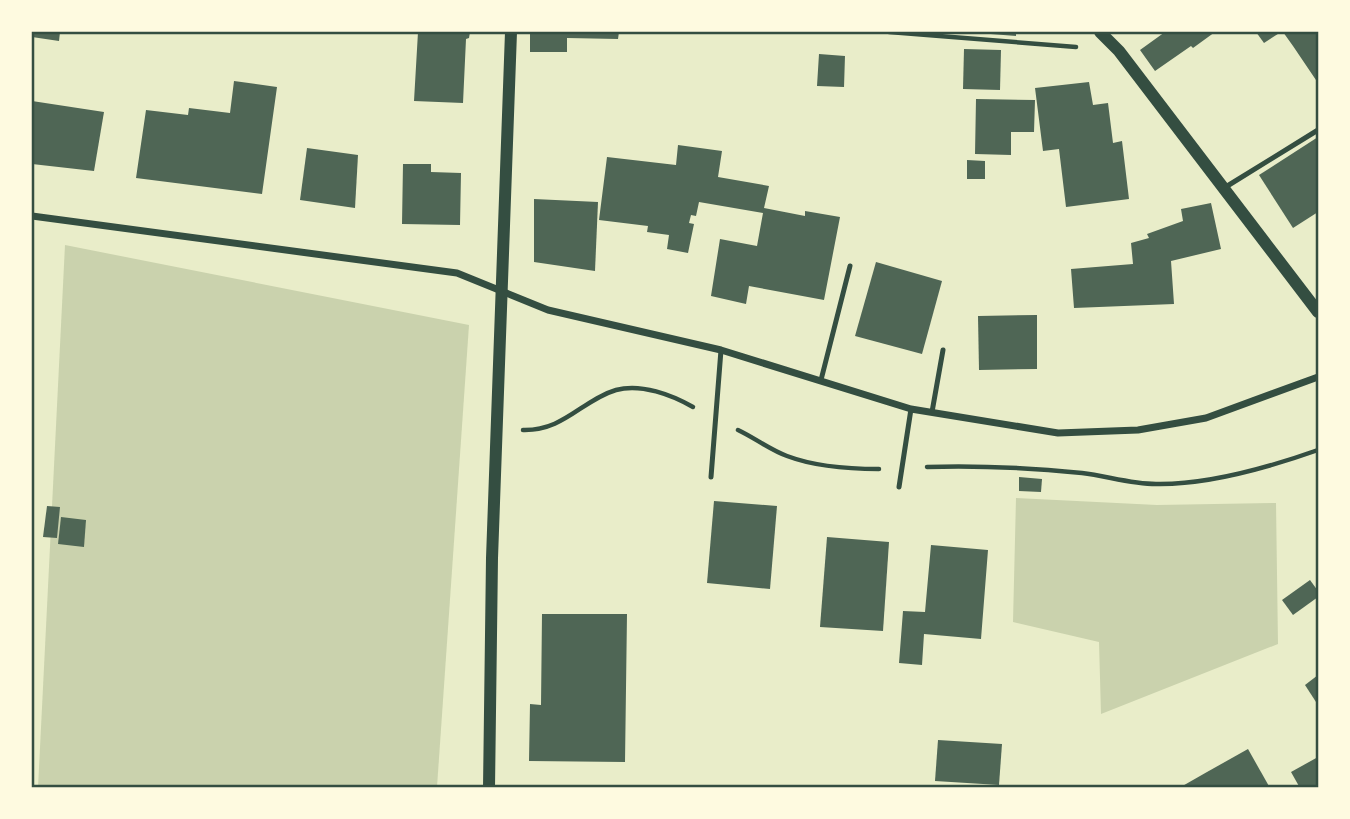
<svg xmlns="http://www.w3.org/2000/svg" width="1350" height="819" font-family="'Archivo Narrow',sans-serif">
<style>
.green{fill:#cad2ad}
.building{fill:#4f6655}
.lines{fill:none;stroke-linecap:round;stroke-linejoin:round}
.path{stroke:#344e41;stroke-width:4.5}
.service{stroke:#344e41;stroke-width:5}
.minor{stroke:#344e41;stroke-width:7}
.tertiary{stroke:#344e41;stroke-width:12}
.neatline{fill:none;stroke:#344e41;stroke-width:2.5}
</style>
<rect width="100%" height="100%" fill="#e9edc9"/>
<g class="green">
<polygon points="65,245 469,325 437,787 38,788"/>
<polygon points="1016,498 1157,505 1276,503 1278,644 1101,714 1099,642 1013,622"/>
</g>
<g class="building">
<polygon points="32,32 60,32 59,41 32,37"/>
<polygon points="418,32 470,32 469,38 466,39 463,103 414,101"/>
<polygon points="530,32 619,32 618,39 567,38 567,52 530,52"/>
<polygon points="979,32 1016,32 1016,36 978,33"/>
<polygon points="1165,32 1215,32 1193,48 1191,46 1155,71 1140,50"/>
<polygon points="1256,32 1281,32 1264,43"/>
<polygon points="1283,32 1318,32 1318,83 1293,46"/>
<polygon points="964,49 1001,50 1000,90 963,89"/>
<polygon points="819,54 845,56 844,87 817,86"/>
<polygon points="234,81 277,87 262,194 136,178 146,110 188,115 189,108 230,113"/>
<polygon points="1089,82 1093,105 1108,103 1113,143 1122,141 1129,199 1066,207 1059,149 1043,151 1035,88"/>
<polygon points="976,99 1035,100 1034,132 1011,132 1011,155 975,154"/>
<polygon points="32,101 104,112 94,171 32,164"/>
<polygon points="1318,137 1318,212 1293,228 1259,175"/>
<polygon points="678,145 722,151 718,177 769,186 764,208 805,216 805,211 840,217 824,300 749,286 746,304 711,296 720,239 757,246 763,213 699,202 696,216 691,215 689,223 694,224 688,253 667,249 669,235 647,232 648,226 599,220 607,157 676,165"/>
<polygon points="307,148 358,155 355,208 300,200"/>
<polygon points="967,160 985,161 985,179 967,179"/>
<polygon points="403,164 431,164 431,172 461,173 460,225 402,224"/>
<polygon points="534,199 598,202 595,271 534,262"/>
<polygon points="1211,203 1221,249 1171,261 1174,304 1074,308 1071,269 1133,264 1131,243 1149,238 1147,234 1183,221 1181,209"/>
<polygon points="876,262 942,281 922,354 855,336"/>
<polygon points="1037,315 1037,369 979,370 978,316"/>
<polygon points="1019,477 1042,479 1041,492 1019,491"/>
<polygon points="714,501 777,506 770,589 707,583"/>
<polygon points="47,506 60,507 57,538 43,537"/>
<polygon points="61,517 86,520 84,547 58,544"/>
<polygon points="827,537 889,542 883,631 820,627"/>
<polygon points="931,545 988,550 981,639 924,634 922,665 899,663 903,611 925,612"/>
<polygon points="1310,580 1318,591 1318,597 1293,615 1282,600"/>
<polygon points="542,614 627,614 625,762 529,761 530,704 541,705"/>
<polygon points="1318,675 1318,700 1316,702 1305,685"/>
<polygon points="938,740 1002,744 999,785 935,781"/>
<polygon points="1248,749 1270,788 1179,788 1207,772"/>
<polygon points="1318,757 1318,788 1300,788 1291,772"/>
</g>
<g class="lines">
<g class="path">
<polyline points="889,32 1076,47"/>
<path d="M523 430C564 431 582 400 616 390 641 383 672 395 693 407"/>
<path d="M738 430C755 438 770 450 787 456 816 467 848 469 879 469"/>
<path d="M927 467C979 465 1030 468 1082 473 1107 476 1131 484 1156 484 1208 485 1270 467 1318 450"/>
</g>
<g class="service">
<polyline points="1224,188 1318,130"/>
<polyline points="821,380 850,266"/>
<polyline points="932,412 943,350"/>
<polyline points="711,477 721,350"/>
<polyline points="899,487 911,409"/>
</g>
<polyline class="minor" points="32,216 457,273 548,310 721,350 911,409 1058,433 1138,430 1206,418 1318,377"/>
<g class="tertiary">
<polyline points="1100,32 1119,51 1318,312"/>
<polyline points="489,788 492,558 511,32"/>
</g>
</g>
<rect width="1350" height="819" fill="none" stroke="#fefae0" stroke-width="66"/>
<rect x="33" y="33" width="1284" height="753" class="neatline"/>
</svg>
